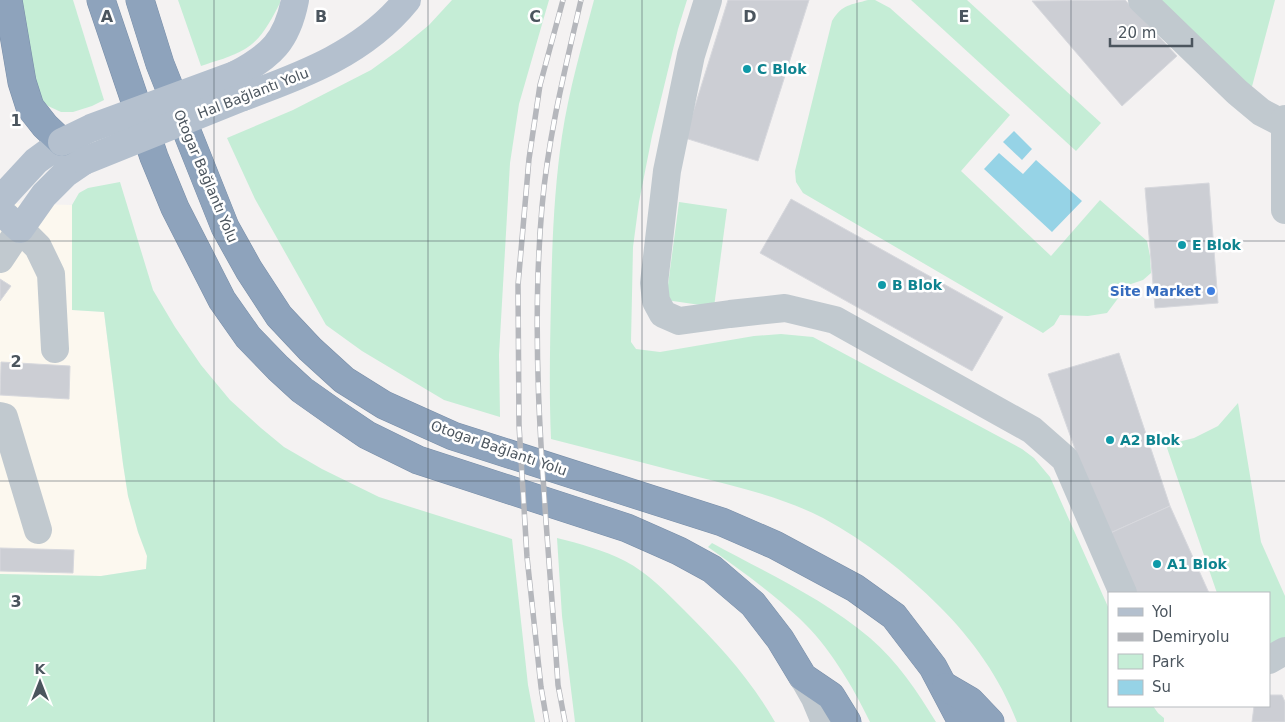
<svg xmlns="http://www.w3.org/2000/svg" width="1285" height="722" font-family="'DejaVu Sans',sans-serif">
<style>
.commercial{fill:#fcf8ef}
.green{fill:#c5edd6}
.water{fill:#96d3e6}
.building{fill:#ccced4;stroke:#d7d8dd}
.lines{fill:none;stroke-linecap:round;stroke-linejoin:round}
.highway-casing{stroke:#798ea8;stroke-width:29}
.minor{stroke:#c1c9cf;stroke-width:28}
.major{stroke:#b4c0ce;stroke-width:28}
.highway{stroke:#8ea3bc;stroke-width:28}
.rail-casing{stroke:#b5b7bc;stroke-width:5.5}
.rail{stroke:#fff;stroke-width:4;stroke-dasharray:11;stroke-linecap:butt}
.major-bridge{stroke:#b4c0ce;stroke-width:28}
.grid{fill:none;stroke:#4b555e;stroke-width:1;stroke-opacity:0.55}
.culture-dot{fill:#0f9aa8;stroke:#fff;stroke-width:2}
.shop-dot{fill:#3f7fe0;stroke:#fff;stroke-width:2}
.labels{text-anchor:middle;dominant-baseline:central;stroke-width:5;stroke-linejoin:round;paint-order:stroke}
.culture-label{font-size:14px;font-weight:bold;fill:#0d838f;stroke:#fff;text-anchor:start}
.street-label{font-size:14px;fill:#4b555e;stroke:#fff}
.shop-label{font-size:14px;font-weight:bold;fill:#366cbe;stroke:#fff;text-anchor:end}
.grid-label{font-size:16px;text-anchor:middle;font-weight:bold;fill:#4b555e;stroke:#fff;stroke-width:5;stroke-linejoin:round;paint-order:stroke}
</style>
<rect width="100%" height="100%" fill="#f4f2f2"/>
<polygon class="commercial" points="0,203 72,205 72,310 104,312 123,464 128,496 138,532 147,556 146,569 101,576 0,574"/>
<g class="green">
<polygon points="22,0 73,0 104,100 92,106 73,112 61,112 48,106 39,97 30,82"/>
<path d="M178 0H280V3C271 20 262 39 245 49 232 57 215 61 201 66Z"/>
<polygon points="452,0 549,0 519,104 510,163 499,355 500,417 444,400 362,351 326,325 255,199 227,138 293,110 371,70 400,49 429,25"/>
<path d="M594 0H687L678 29 652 136 639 202 633 247 631 342 636 349 660 352 754 336 781 334 813 337 1022 449 1034 458 1050 477 1109 609V706H1153L1158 713 1164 718V722H1017C1000 678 973 640 940 607 905 572 867 542 823 518 782 497 735 486 690 475 644 463 598 451 551 439 549 392 550 346 551 299 552 245 554 190 562 136 569 90 582 45 594 0Z"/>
<path d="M868 0H875L890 8 1010 115 961 171 1051 256 1100 200 1147 241 1150 256 1151 273 1143 280 1128 285 1107 313 1088 316 1060 315 1054 325 1043 333 803 193 796 182 795 171 832 21C842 4 851 5 868 0Z"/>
<polygon points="911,0 967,0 1101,123 1076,151"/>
<polygon points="1155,0 1275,0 1250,94"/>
<polygon points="120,182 153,290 175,327 201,365 230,400 261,428 284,447 322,469 379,497 512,539 528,685 535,722 0,722 0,574 101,576 146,569 147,556 138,532 128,496 123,464 104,312 72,310 72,205 79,193 88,188"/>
<polygon points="679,202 727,209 714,307 666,300"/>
<polygon points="1238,403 1261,542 1285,596 1285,640 1269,648 1269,593 1217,593 1166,445 1194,438 1218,426"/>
<path d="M557 538C581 544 603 550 625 561 648 573 666 592 684 610 720 646 749 677 775 722H575L562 616Z"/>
<path d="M712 543C765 572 823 598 870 638 897 661 917 691 936 722H870C852 685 829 646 799 618 771 592 739 569 708 547Z"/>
</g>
<g class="water">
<polygon points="1014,131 1032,149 1022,160 1003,142"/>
<polygon points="999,153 1023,174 1036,160 1082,201 1052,232 984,169"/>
</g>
<g class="building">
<polygon points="728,0 809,0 758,161 685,138"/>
<polygon points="1125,0 1177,56 1122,106 1032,1"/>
<polygon points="1209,183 1218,303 1155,308 1145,188"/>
<polygon points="791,199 1003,317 972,371 760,253"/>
<polygon points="0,279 11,286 0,301"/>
<polygon points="1119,353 1170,506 1106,535 1048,374"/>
<polygon points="1,362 70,366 69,399 0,395"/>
<polygon points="1170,506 1209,593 1132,593 1106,535"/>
<polygon points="0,548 74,550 73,573 0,571"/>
<polygon points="1269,695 1282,695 1285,702 1285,722 1252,722 1254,706 1269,706"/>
</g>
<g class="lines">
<g class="highway-casing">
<g id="highway">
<polyline points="8,0 22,82 30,107 45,126 62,142"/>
<polyline points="101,0 154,157 175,208 222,300 248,337 278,368 302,390 336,414 367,435 418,460 627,528 679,551 712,569 753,604 780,639 803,677 831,696 847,722"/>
<polyline points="140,0 160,64 225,227 249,270 279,316 310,349 344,380 384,405 453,436 722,522 775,545 855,588 894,616 933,667 962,722"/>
<polyline points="946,687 970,701 990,722"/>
</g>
</g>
<g class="minor">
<polyline points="708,0 691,55 667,171 654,283 656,301 663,314 679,321 730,314 785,308 835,320 1032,430 1065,459 1123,593"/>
<polyline points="1142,0 1237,92 1261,112 1284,124"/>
<polyline points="1285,119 1285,210"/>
<polyline points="0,259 20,229 38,247 51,274 55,349"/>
<polyline points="0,416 4,417 38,530"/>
<polyline points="1269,660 1285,651"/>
<polyline points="803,677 815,698 825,722"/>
</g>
<g class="major">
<path d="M235 75C271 56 287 41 295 0"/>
<path d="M243 97C304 75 365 52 407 0"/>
<polyline points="0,200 36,161 62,142 84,161 65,174 44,195 20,229 0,211"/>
</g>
<use href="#highway" class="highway"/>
<g class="rail-casing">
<g id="rail">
<polyline points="547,722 541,687 527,557 519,425 518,285 529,159 540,85 563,0"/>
<path d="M565 722 558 685C548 527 528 366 542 207 548 137 565 69 581 0"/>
</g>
</g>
<use href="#rail" class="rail"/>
<g class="major-bridge">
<polyline points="62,142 91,128 235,75"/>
<polyline points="84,161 243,97"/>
</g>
</g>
<path class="grid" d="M214 0V722M428 0V722M642 0V722M857 0V722M1071 0V722M0 241H1285M0 481H1285"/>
<g class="culture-dot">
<circle cx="747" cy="69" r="5"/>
<circle cx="1182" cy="245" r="5"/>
<circle cx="882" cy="285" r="5"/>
<circle cx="1110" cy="440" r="5"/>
<circle cx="1157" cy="564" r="5"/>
</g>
<circle class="shop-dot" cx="1211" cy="291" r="5"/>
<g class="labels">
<g class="culture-label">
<text x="757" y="69">C Blok</text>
<text x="1192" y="245">E Blok</text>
<text x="892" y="285">B Blok</text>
<text x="1120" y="440">A2 Blok</text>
<text x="1167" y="564">A1 Blok</text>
</g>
<g class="street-label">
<text transform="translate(253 93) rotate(-21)">Hal Bağlantı Yolu</text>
<text transform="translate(206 176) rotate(67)">Otogar Bağlantı Yolu</text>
<text transform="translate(499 448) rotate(19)">Otogar Bağlantı Yolu</text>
</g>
<g class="shop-label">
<text x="1201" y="291">Site Market</text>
</g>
</g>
<g class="grid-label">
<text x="107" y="22">A</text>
<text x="321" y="22">B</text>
<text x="535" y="22">C</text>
<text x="750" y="22">D</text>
<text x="964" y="22">E</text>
<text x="16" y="126">1</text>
<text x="16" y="367">2</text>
<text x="16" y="607">3</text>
</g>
<rect x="1108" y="592" width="162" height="115" fill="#ffffff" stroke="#b7bbbf"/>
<rect x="1118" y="608" width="25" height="8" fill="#b4c0ce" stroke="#b7bbbf"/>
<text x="1152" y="617" font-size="15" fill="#4b555e">Yol</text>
<rect x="1118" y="633" width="25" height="8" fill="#b5b7bc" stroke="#b7bbbf"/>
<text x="1152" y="642" font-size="15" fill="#4b555e">Demiryolu</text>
<rect x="1118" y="654" width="25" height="15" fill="#c5edd6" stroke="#b7bbbf"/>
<text x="1152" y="667" font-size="15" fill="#4b555e">Park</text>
<rect x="1118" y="680" width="25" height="15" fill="#96d3e6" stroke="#b7bbbf"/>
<text x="1152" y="692" font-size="15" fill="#4b555e">Su</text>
<g transform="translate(40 682)" stroke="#ffffff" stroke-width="4" paint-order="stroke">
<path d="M0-4L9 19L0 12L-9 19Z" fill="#4b555e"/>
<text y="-8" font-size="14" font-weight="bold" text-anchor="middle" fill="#4b555e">K</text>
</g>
<path d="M1110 38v8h82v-8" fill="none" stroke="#4b555e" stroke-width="2.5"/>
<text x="1118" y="38" font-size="15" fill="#4b555e" stroke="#ffffff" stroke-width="4" paint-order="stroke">20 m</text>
</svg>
